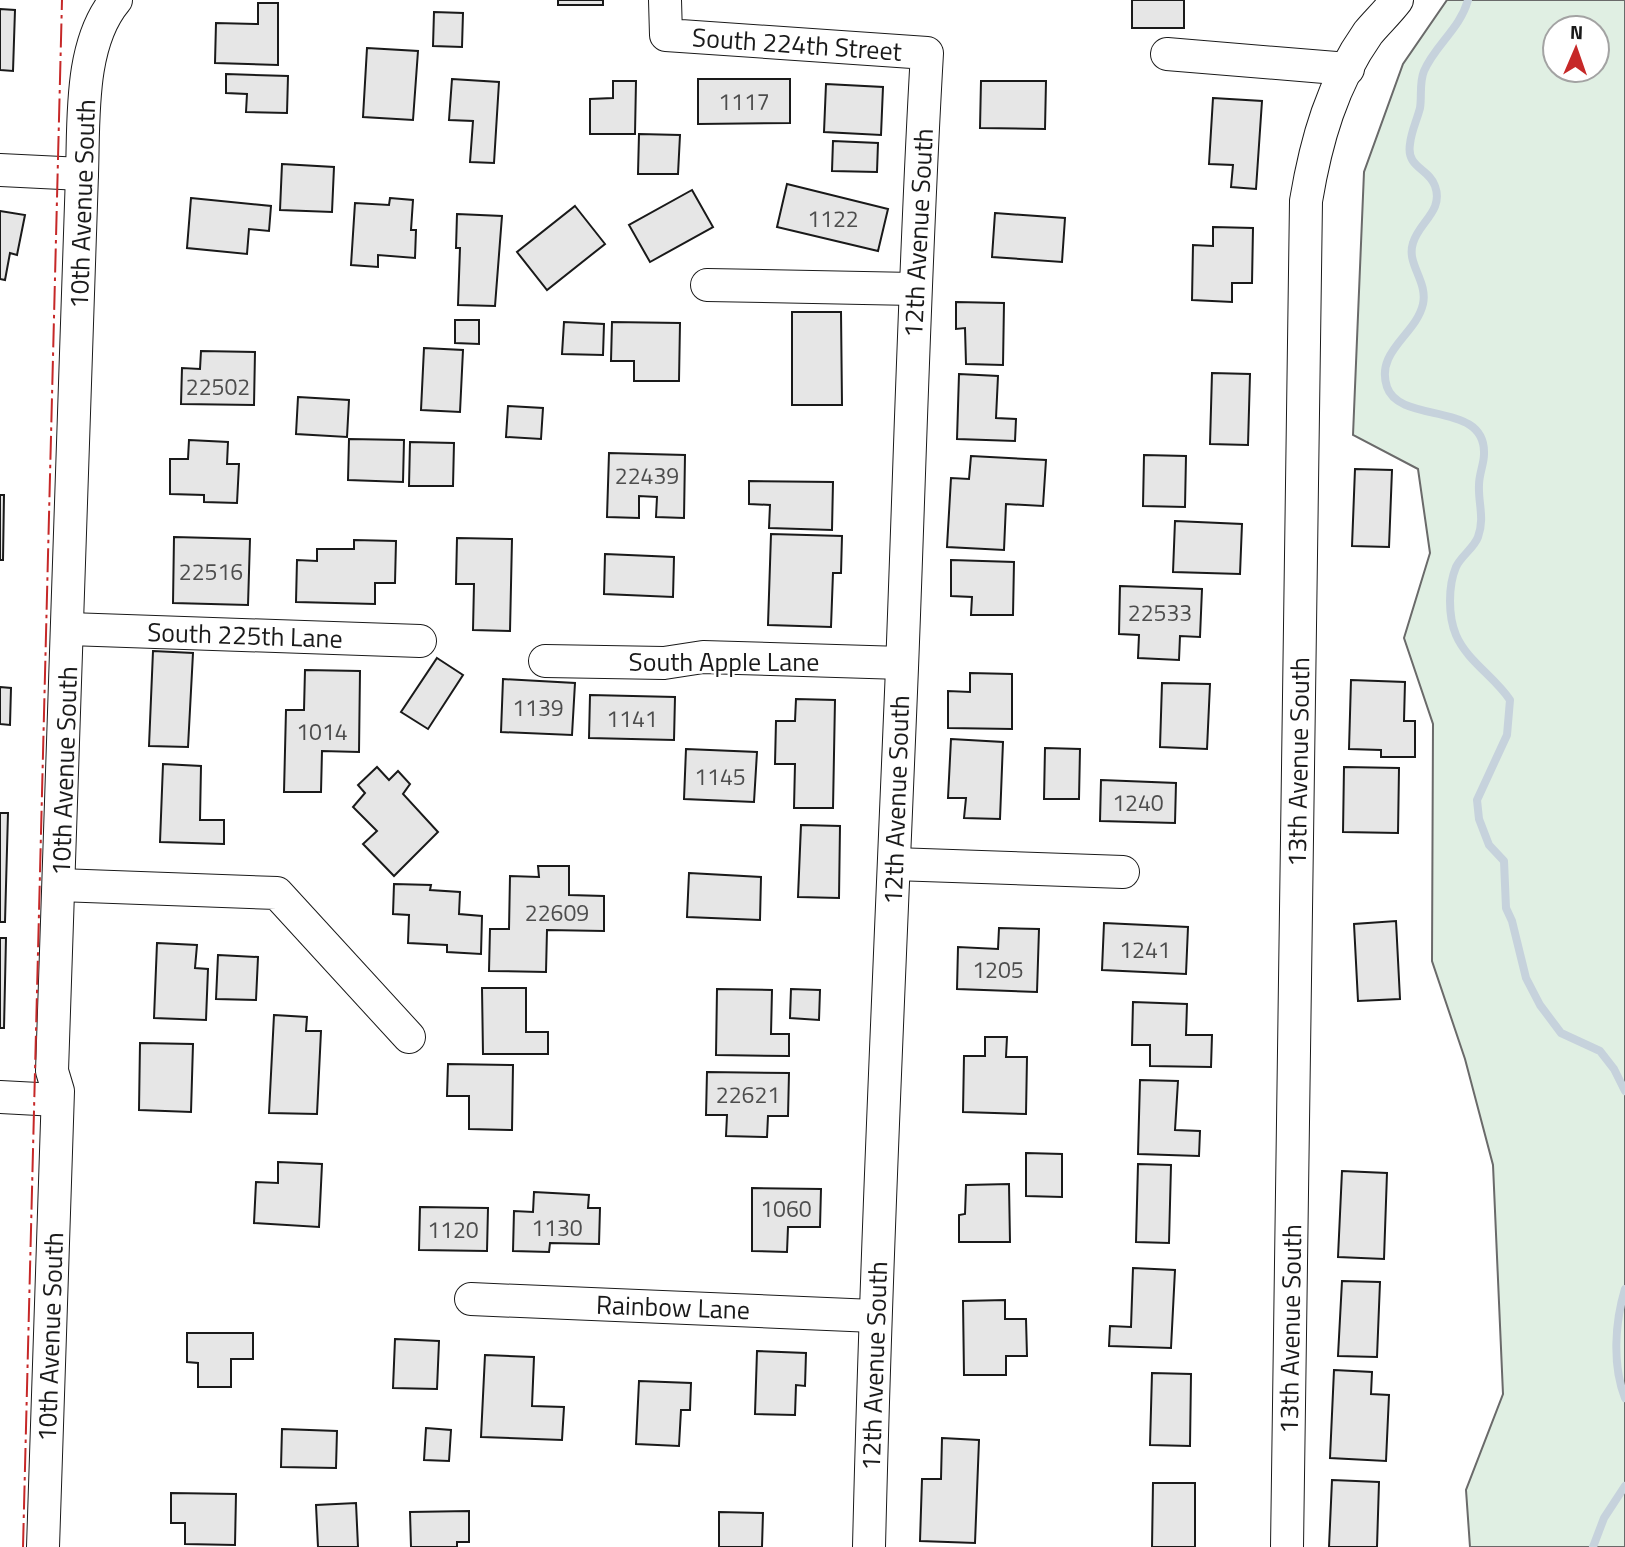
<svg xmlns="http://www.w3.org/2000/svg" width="1625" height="1547" font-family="'Titillium Web',sans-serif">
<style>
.green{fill:#e0efe3;stroke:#6a6a6a;stroke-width:2;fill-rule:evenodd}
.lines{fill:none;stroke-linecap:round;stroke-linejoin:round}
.stream{stroke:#c6d2dc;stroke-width:8}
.building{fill:#e6e6e6;stroke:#1a1a1a;stroke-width:2}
.minor-casing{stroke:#1a1a1a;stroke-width:34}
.minor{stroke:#fff;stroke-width:32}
.power{stroke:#c62828;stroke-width:2;stroke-dasharray:24 5 3.5 5;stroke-linecap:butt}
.labels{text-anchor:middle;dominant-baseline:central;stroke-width:5;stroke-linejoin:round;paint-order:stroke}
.number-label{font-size:23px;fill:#4d4d4d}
.street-label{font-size:26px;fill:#1a1a1a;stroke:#fff}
</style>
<rect width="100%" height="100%" fill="#fff"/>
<path class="green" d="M1447 0H1625V1547H1470L1466 1490 1503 1394 1493 1165 1465 1059 1432 961 1433 724 1404 638 1430 553 1418 469 1353 435 1364 172 1403 64ZM1555 28H1597V70H1555Z"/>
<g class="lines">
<g class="stream">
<path d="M1468 0C1460 29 1435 45 1424 71 1419 83 1422 97 1420 108 1417 120 1411 132 1410 144 1406 168 1429 168 1435 186 1444 211 1419 222 1413 243 1406 264 1428 281 1423 304 1416 335 1375 351 1387 387 1400 425 1486 400 1484 454 1484 464 1479 474 1479 485 1478 503 1485 518 1478 537 1474 548 1461 556 1456 567 1448 586 1448 616 1456 635 1467 661 1495 677 1510 700L1507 735 1477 800 1479 819 1489 845 1504 861 1506 908 1512 921 1526 978 1540 1005 1561 1033 1600 1051 1614 1069 1625 1091"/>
<path d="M1625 1289C1615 1322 1612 1365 1625 1398"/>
<polyline points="1593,1547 1604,1518 1625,1486"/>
</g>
</g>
<g class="building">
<rect x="558" y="0" width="45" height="5"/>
<rect x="1132" y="0" width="52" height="28"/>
<polygon points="258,3 278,3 278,65 215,63 216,23 258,24"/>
<polygon points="0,9 15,10 13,71 0,70"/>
<polygon points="434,12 463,13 462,47 433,46"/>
<polygon points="367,48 418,51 413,120 363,117"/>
<polygon points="226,74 288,76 287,113 246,112 247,94 226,93"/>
<polygon points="452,79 499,82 494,163 470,162 473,121 449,120"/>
<polygon points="698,79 790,79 790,123 698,124"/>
<polygon points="613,81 636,81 635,134 590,134 590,99 613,98"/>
<polygon points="981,81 1046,81 1045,129 980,128"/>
<polygon points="826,84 883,87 881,135 824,132"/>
<polygon points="1213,98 1262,101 1256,189 1231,187 1233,165 1209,164"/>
<polygon points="639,134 680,135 678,174 638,174"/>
<polygon points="833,141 878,143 877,172 832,171"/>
<polygon points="282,164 334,167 332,212 280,210"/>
<polygon points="787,184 888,209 878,251 777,227"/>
<polygon points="692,190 713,227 650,262 629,225"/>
<polygon points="191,198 271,206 269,231 249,229 247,254 187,248"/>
<polygon points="390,198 413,200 411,230 416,230 415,258 378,255 378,267 351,265 355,203 389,205"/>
<polygon points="575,206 605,244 547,290 517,252"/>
<polygon points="0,211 25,215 17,255 10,253 5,280 0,279"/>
<polygon points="995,213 1065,218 1062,262 992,257"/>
<polygon points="457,214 502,216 495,306 458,305 460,248 456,248"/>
<polygon points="1213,227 1253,228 1252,283 1232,283 1232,302 1192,300 1193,245 1213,246"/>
<polygon points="956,302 1004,303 1003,365 966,364 965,328 956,329"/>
<polygon points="792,312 841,312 842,405 792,405"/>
<polygon points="455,320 479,320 479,344 455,343"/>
<polygon points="564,322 604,324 603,355 562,354"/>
<polygon points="612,322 680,323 679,381 634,381 634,361 611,361"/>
<polygon points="424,348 463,350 460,412 421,410"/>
<polygon points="201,351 255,352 254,405 181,404 182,368 200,369"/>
<polygon points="1212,373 1250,374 1248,445 1210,444"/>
<polygon points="959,374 998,376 996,418 1016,419 1015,441 957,439"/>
<polygon points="298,397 349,400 347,437 296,434"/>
<polygon points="508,406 543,408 541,439 506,437"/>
<polygon points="349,439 404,440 403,482 348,480"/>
<polygon points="189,440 228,442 227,464 239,464 237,503 204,502 204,495 170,494 170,459 188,459"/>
<polygon points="410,442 454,443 453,486 409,486"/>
<polygon points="609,453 685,455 684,518 656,517 657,497 639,496 639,518 607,517"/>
<polygon points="1144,455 1186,456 1185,507 1143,506"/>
<polygon points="971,456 1046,460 1043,506 1006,504 1004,550 947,547 951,478 969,479"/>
<polygon points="1355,469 1392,470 1389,547 1352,546"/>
<polygon points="749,481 833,482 832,530 769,528 770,505 749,504"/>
<polygon points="0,495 4,495 3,560 0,560"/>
<polygon points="1175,521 1242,524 1240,574 1173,572"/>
<polygon points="771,534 842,536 841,573 833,573 831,627 768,625"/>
<polygon points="174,537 250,539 248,605 173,603"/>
<polygon points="457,538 512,539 510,631 473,630 474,584 456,584"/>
<polygon points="354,540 396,541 395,583 375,583 375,604 296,602 297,560 317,561 317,549 354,549"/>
<polygon points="605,554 674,557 673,597 604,594"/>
<polygon points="951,560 1014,562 1013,615 971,615 972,597 951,596"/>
<polygon points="1120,586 1202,589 1200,637 1180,636 1179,660 1138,658 1139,635 1119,634"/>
<polygon points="153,651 193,653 188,747 149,746"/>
<polygon points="437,658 463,675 428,729 401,712"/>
<polygon points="305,670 360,671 359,752 322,751 321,792 284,792 286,710 304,710"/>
<polygon points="970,673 1012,674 1012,729 948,728 948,691 970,692"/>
<polygon points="503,679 575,683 572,735 501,732"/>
<polygon points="1351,680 1405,682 1404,721 1415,721 1415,757 1381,757 1381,750 1349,749"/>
<polygon points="1162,683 1210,684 1207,749 1160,747"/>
<polygon points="0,687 11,688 10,725 0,724"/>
<polygon points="590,695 675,697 674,740 589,738"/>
<polygon points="796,699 835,700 833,808 794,808 795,764 775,764 776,721 795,721"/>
<polygon points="951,739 1003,742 1000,819 964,818 966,798 948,798"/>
<polygon points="1045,748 1080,749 1079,799 1044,799"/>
<polygon points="686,749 757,752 754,802 684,799"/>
<polygon points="163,764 201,766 200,820 224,820 224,844 160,842"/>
<polygon points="377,767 389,780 398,771 410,784 403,794 438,832 394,876 363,844 377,831 353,807 365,793 358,785"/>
<polygon points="1344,767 1399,768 1398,833 1343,832"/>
<polygon points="1101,780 1176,783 1175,823 1100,821"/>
<polygon points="0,813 8,813 5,922 0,922"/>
<polygon points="801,825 840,826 839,898 798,897"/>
<polygon points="538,866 569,866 569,895 604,896 604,931 547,930 546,972 489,971 490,929 509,929 510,876 539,877"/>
<polygon points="689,873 761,877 760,920 687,917"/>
<polygon points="394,884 431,885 430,890 460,892 459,914 482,916 481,954 447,952 447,945 408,943 409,915 393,914"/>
<polygon points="1396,921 1400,999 1358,1001 1354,924"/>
<polygon points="1104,923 1188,927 1186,974 1102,970"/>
<polygon points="999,928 1039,929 1037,992 957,989 958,947 998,949"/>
<polygon points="0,938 6,938 4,1028 0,1028"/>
<polygon points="157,943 197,945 195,968 208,969 206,1020 154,1018"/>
<polygon points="218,955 258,957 256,1000 216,999"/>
<polygon points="482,988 526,988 526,1032 548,1032 548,1054 483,1054"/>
<polygon points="717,989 772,990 771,1034 789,1034 789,1056 716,1055"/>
<polygon points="791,989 820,990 819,1020 790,1018"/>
<polygon points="1133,1002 1187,1004 1186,1035 1212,1035 1211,1067 1150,1066 1150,1045 1132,1045"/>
<polygon points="274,1015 307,1017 306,1031 321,1031 317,1114 269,1113"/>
<polygon points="985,1037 1007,1037 1006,1057 1027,1057 1026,1114 963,1112 964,1056 985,1056"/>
<polygon points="140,1043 193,1044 191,1112 139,1110"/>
<polygon points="448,1064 513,1065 512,1130 469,1129 469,1096 447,1096"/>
<polygon points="707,1072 789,1073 788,1116 768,1116 767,1137 726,1136 727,1115 706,1115"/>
<polygon points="1140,1080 1178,1081 1175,1130 1200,1131 1199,1156 1138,1154"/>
<polygon points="1026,1153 1062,1154 1062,1197 1026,1196"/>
<polygon points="278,1162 322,1164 319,1227 254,1223 256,1182 278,1183"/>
<polygon points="1138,1164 1171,1165 1169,1243 1136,1242"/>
<polygon points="1342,1171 1387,1173 1384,1259 1338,1257"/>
<polygon points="1009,1184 1010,1242 959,1242 959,1215 965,1214 966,1185"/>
<polygon points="752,1188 821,1189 820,1227 788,1227 787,1252 752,1251"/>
<polygon points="534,1192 589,1195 588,1208 600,1208 599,1244 550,1243 549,1252 513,1251 514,1211 533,1212"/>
<polygon points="420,1207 488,1208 487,1251 419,1250"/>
<polygon points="1133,1268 1175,1270 1171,1348 1109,1346 1110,1326 1131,1327"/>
<polygon points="1342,1281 1380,1282 1377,1357 1338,1356"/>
<polygon points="1005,1300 1005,1319 1026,1319 1027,1356 1006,1356 1006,1375 964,1375 963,1301"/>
<polygon points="187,1333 253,1333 253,1359 231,1359 231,1387 198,1387 198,1363 187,1362"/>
<polygon points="395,1339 439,1341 437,1389 393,1388"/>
<polygon points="757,1351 806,1353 805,1386 796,1385 795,1415 755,1414"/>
<polygon points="485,1355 534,1357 532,1406 564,1407 562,1440 481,1437"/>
<polygon points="1334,1370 1372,1372 1371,1394 1389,1395 1386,1461 1330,1458"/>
<polygon points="1152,1373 1191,1374 1190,1446 1150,1445"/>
<polygon points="639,1381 691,1383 690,1410 681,1410 679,1446 636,1444"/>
<polygon points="426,1428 451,1430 449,1461 424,1460"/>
<polygon points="282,1429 337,1431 336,1468 281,1467"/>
<polygon points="942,1438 979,1440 975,1543 920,1541 922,1479 941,1479"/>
<polygon points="1332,1480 1379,1482 1377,1547 1329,1547"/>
<polygon points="1153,1483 1195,1483 1195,1547 1152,1547"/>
<polygon points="171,1493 236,1494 235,1545 185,1544 185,1523 171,1523"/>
<polygon points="356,1503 358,1547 318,1547 316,1505"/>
<polygon points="469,1511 469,1542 457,1542 457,1547 411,1547 410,1512"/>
<polygon points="719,1512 763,1513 762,1547 719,1547"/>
</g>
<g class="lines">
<g class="minor-casing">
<g id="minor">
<path d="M665 0 666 35 927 53C915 258 910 463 902 668 890 961 876 1254 869 1547"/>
<polyline points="1167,54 1348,69"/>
<polyline points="0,170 82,174"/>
<polyline points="707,285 914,289"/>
<polyline points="69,629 420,641"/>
<polyline points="545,661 664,663 703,657 902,663"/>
<polyline points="894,864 1123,872"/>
<polyline points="59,885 277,893 409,1037"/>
<polyline points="0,1097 57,1100"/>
<polyline points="471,1299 874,1316"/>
<path d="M43 1547 58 1091 52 1071 82 174C84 120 79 44 116 0"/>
<path d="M1287 1547 1306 201C1316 141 1332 84 1368 33 1377 22 1388 12 1397 0"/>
</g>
</g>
<use href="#minor" class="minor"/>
<polyline class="power" points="23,1547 62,0"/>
</g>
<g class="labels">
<g class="number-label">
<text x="744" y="101">1117</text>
<text x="833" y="218">1122</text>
<text x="218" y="386">22502</text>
<text x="647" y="475">22439</text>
<text x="211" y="571">22516</text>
<text x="1160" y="612">22533</text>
<text x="538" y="707">1139</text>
<text x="632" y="718">1141</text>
<text x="322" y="731">1014</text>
<text x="720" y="776">1145</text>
<text x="1138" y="802">1240</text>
<text x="557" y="912">22609</text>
<text x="1145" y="949">1241</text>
<text x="998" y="969">1205</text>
<text x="748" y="1094">22621</text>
<text x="786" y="1208">1060</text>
<text x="557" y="1227">1130</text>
<text x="453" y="1229">1120</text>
</g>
<g class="street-label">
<text transform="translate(797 44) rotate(4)">South 224th Street</text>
<text transform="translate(82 204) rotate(-88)">10th Avenue South</text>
<text transform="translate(918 233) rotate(-87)">12th Avenue South</text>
<text transform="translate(245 635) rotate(2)">South 225th Lane</text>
<text x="724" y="661">South Apple Lane</text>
<text transform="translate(1298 762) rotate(-89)">13th Avenue South</text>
<text transform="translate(64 771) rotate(-88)">10th Avenue South</text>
<text transform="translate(896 800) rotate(-88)">12th Avenue South</text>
<text transform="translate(673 1307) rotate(2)">Rainbow Lane</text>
<text transform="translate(1290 1329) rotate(-89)">13th Avenue South</text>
<text transform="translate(50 1337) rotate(-88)">10th Avenue South</text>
<text transform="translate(874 1366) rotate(-88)">12th Avenue South</text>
</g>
</g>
<g transform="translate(1576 49) rotate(2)"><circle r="33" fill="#ffffff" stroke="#a3a3a3" stroke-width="2"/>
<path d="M0-5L12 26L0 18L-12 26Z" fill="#c62828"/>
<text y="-10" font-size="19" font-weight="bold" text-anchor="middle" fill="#1a1a1a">N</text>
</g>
</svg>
